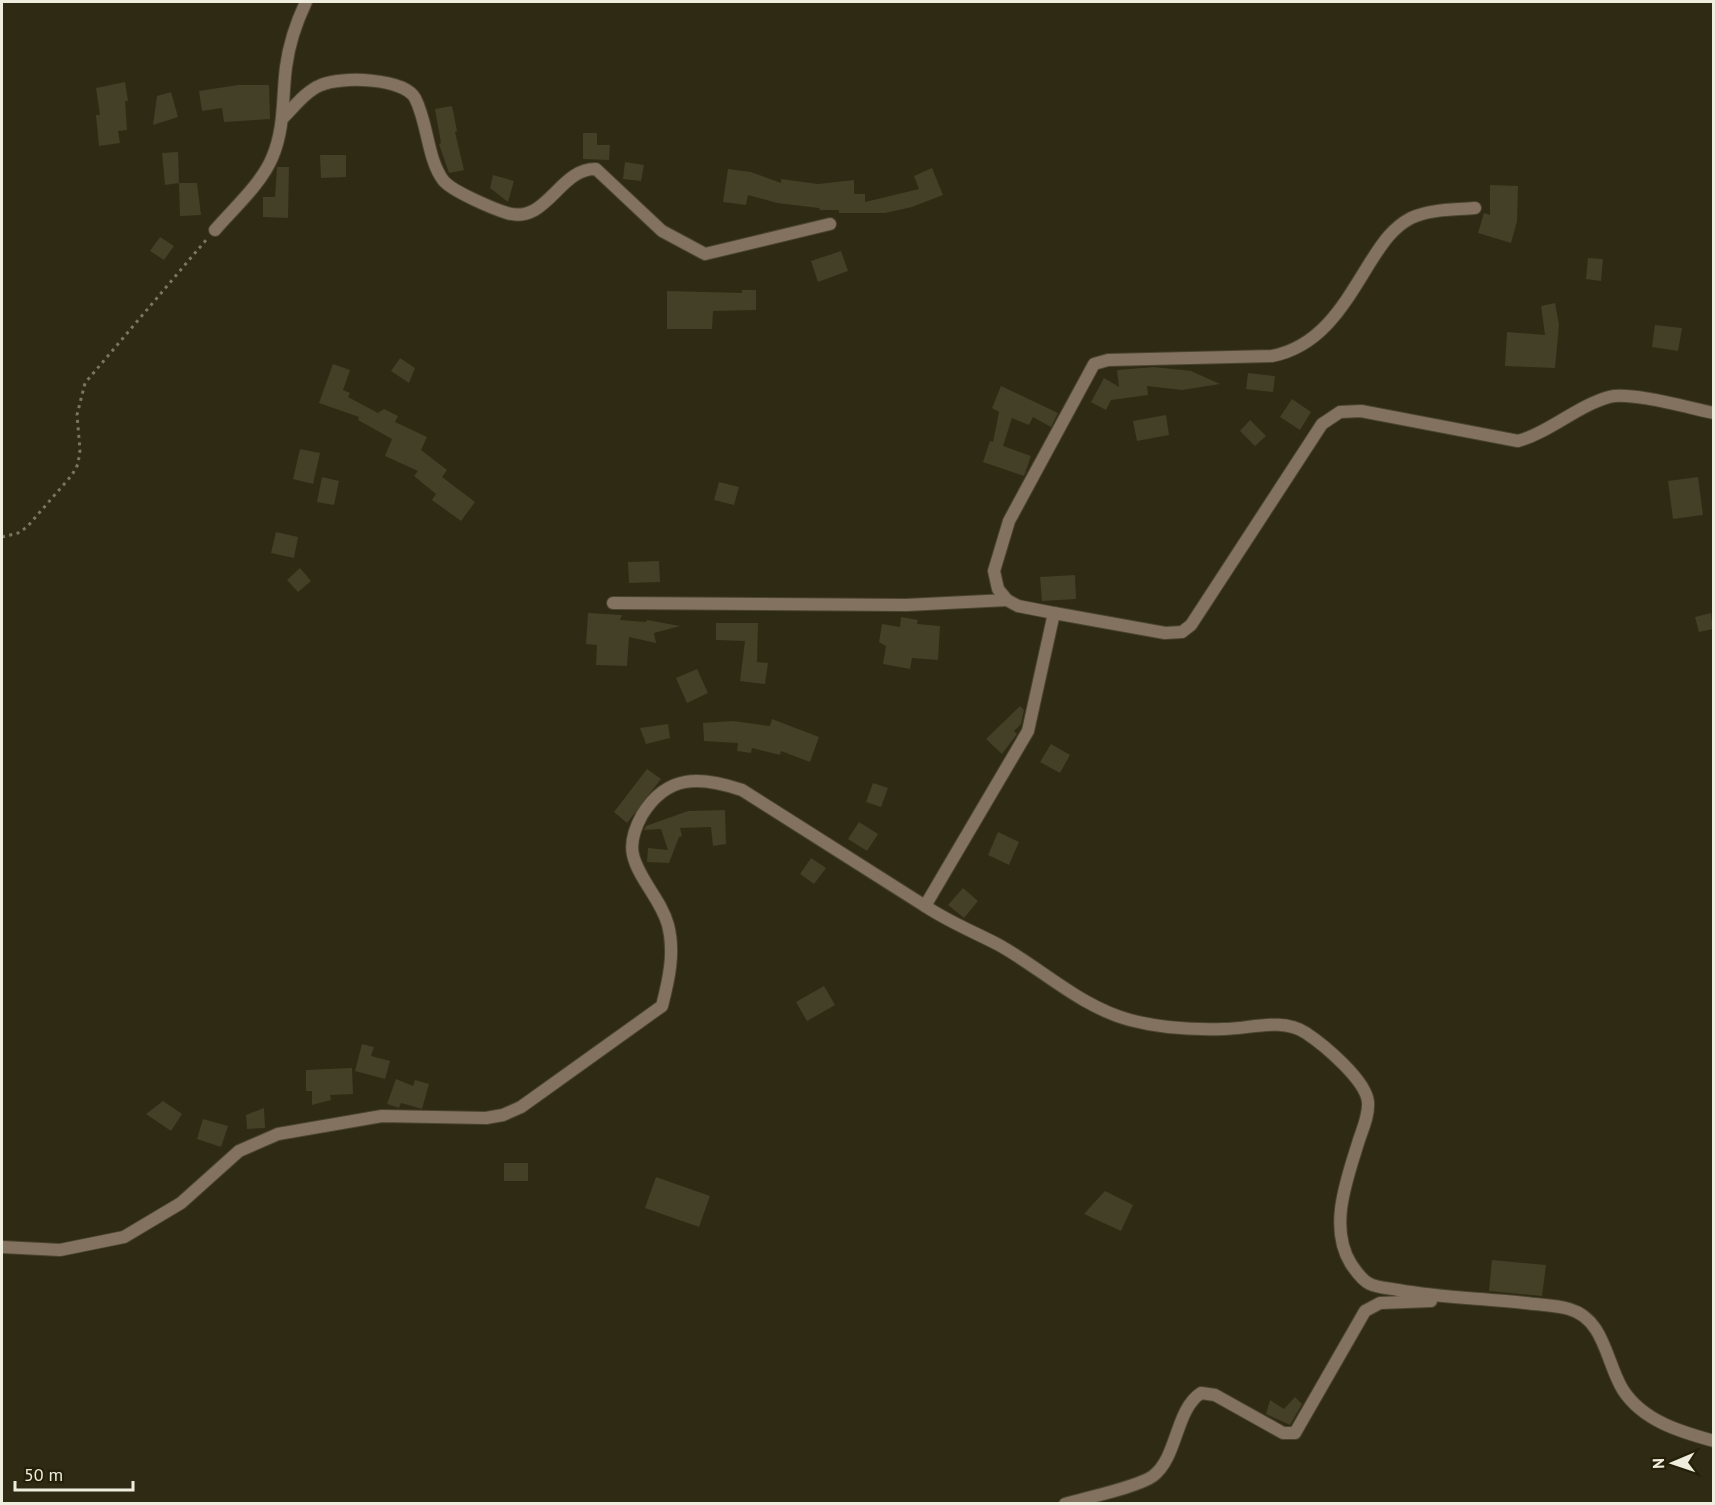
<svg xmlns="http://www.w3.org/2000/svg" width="1715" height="1505" font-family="'PT Sans',sans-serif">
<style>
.building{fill:#443f27}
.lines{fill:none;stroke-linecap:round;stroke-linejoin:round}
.street-casing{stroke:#4a452f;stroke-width:14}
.path{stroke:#7a7662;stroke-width:3;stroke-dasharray:3 4.5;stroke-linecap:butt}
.street{stroke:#847260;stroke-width:12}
</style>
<rect width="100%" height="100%" fill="#2f2a13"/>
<g class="building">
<polygon points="125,82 128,101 125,101 127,130 118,131 120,143 99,146 96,115 100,115 96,88"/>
<polygon points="238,85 269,85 270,119 224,122 222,108 202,111 199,91"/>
<polygon points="171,92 178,117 153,125 157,96"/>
<polygon points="452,106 457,131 455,132 464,170 449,173 439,144 441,143 435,109"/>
<polygon points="583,133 597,133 597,145 610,145 609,160 583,159"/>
<polygon points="178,152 179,183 165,185 162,153"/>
<polygon points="320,155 346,155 346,177 321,178"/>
<polygon points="625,162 644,165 641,181 623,179"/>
<polygon points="277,167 289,167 288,218 263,217 263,197 275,197"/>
<polygon points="932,168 943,195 912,207 885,213 839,213 839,210 820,210 819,208 777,203 748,195 746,205 723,202 728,169 751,172 781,183 781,179 818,184 854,180 854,194 865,194 865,202 919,189 914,176"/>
<polygon points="493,175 514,181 508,202 490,188"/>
<polygon points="179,183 197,183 201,215 180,216"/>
<polygon points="1490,185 1518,186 1517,221 1511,243 1478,233 1484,213 1490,215"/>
<polygon points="160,237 174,246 164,260 150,251"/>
<polygon points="841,251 848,271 818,282 811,261"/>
<polygon points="1588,258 1603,259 1601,281 1586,279"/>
<polygon points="742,290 756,290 756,310 713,311 712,329 667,329 667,291 742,293"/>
<polygon points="1555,303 1559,325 1555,368 1505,366 1507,332 1545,335 1541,306"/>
<polygon points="1655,325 1682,328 1678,351 1652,347"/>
<polygon points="400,358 415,368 409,383 391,371"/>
<polygon points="333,364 350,370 343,390 350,393 348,397 378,413 384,409 398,416 395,422 427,437 421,450 447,470 442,477 475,502 461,521 432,500 436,494 414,476 418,471 385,456 392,439 358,420 359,417 319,403"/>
<polygon points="1154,367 1191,371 1220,384 1182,390 1147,386 1148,395 1111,400 1106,410 1091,402 1104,378 1119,387 1117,370"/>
<polygon points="1248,373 1275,376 1273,392 1246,389"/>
<polygon points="1001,386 1058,413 1051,427 1033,417 1029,425 1012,418 1003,446 1031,456 1024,476 983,462 990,441 993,442 999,412 992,408"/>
<polygon points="1292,399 1311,412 1300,430 1280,417"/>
<polygon points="1166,415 1169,435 1137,441 1133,421"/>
<polygon points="1250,420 1266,436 1255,446 1240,431"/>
<polygon points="300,449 320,453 313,484 293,479"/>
<polygon points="322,477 339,481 334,505 317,502"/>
<polygon points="1698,477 1703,515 1673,519 1668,481"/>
<polygon points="719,482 739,487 734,505 714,500"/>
<polygon points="276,532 298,537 294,558 271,553"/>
<polygon points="659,561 660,582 629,583 628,562"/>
<polygon points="300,568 311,581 298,592 287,580"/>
<polygon points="1075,575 1076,599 1042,601 1040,577"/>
<polygon points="588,613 622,615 620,620 646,622 647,620 680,626 654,633 656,643 629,637 627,666 596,665 597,645 586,644"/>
<polygon points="1711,613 1713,629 1699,632 1695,617"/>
<polygon points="901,617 918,620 917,624 940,626 938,660 912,658 910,669 883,664 886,646 879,642 882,624 900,627"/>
<polygon points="716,623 758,623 757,662 768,663 765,684 740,681 745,641 716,640"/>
<polygon points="697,669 708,693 687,703 676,678"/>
<polygon points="1020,706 1024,710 1021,724 1014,731 1017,734 1002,754 986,739"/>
<polygon points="772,719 819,737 810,762 781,751 780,755 752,748 751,753 737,751 738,743 704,741 703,723 733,721 770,726"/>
<polygon points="668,724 670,738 646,744 640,728"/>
<polygon points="1051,744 1070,755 1060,773 1040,762"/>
<polygon points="647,769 661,779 627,823 614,812"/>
<polygon points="873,783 888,788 881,807 866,802"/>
<polygon points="725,810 726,844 713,846 711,827 680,828 682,836 679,837 669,863 647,862 648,848 668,850 661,829 644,830 646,826 688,811"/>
<polygon points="859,822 878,834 867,851 848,839"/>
<polygon points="998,832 1019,842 1009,865 988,855"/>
<polygon points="811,858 826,868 814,884 800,874"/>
<polygon points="963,888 978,901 964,918 948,905"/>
<polygon points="824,986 835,1005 807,1021 796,1002"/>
<polygon points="362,1044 374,1047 371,1056 390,1061 385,1079 355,1071"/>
<polygon points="352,1068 353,1094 330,1095 331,1100 312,1105 312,1091 306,1091 306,1070"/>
<polygon points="396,1079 413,1086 415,1080 429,1084 422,1109 401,1103 399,1108 387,1104"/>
<polygon points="163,1101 182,1114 171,1131 146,1114"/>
<polygon points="264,1108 265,1128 247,1129 246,1115"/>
<polygon points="203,1119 228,1126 221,1147 197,1139"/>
<rect x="504" y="1163" width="24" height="18"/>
<polygon points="656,1177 710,1196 699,1227 645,1208"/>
<polygon points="1105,1191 1133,1205 1121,1231 1084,1214"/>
<polygon points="1492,1260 1546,1265 1542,1296 1489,1291"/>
<polygon points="1295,1397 1302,1404 1290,1425 1266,1414 1270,1400 1284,1409"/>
</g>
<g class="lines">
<g class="street-casing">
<g id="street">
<path d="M283 118C294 107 306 91 321 85 341 76 404 78 415 98 428 123 427 158 443 180 451 191 494 209 507 213 547 225 559 168 596 169L662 231 705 254 830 224"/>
<path d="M215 230C234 208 261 184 272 158 285 128 282 98 286 67 289 44 296 23 306 2"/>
<polyline points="613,603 906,605 1007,600"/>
<path d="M1054 613 1018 606 1007 600 998 589 994 571 1009 521 1094 364 1108 360 1272 356C1323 346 1346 301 1371 261 1382 244 1392 228 1411 218 1430 209 1454 210 1475 208"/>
<path d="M925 906C949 922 974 932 999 945 1042 969 1081 1007 1130 1020 1160 1028 1192 1030 1224 1029 1250 1029 1282 1017 1306 1033 1324 1045 1366 1080 1368 1102 1369 1115 1363 1128 1359 1140 1347 1179 1328 1227 1351 1264 1355 1270 1363 1281 1370 1284 1378 1288 1390 1288 1398 1290 1440 1298 1483 1298 1525 1303 1540 1305 1555 1305 1569 1309 1605 1319 1606 1363 1623 1390 1643 1421 1681 1432 1714 1441"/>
<path d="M2 1247 60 1250 124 1237 181 1203 239 1151 278 1134 382 1116 486 1118 503 1115 521 1107 662 1006C669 979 675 952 668 925 661 899 639 880 633 855 630 842 636 826 642 815 667 774 700 776 742 790L925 906 1028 731 1054 613 1165 633 1182 632 1191 625 1322 424 1340 412 1361 411 1518 441C1550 432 1577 406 1609 397 1630 391 1689 408 1714 413"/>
<path d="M1065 1504C1085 1498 1138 1487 1153 1476 1178 1457 1175 1410 1201 1393L1215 1395 1283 1433H1295L1365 1311 1380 1303 1431 1301"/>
</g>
</g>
<polyline class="path" points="2,537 18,533 27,527 72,475 78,464 80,450 77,415 85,383 206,240"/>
<use href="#street" class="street"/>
</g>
<rect width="1715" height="1505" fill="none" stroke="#efedde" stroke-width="6"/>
<g transform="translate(1673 1463) rotate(268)" stroke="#252109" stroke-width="4.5" paint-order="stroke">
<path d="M0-4.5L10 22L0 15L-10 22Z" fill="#efedde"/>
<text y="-9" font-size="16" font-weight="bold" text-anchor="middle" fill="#efedde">N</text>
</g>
<path d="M15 1481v9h118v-9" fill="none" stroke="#efedde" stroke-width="3"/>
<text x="24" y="1481" font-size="18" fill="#efedde" stroke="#252109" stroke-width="4.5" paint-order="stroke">50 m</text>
</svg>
